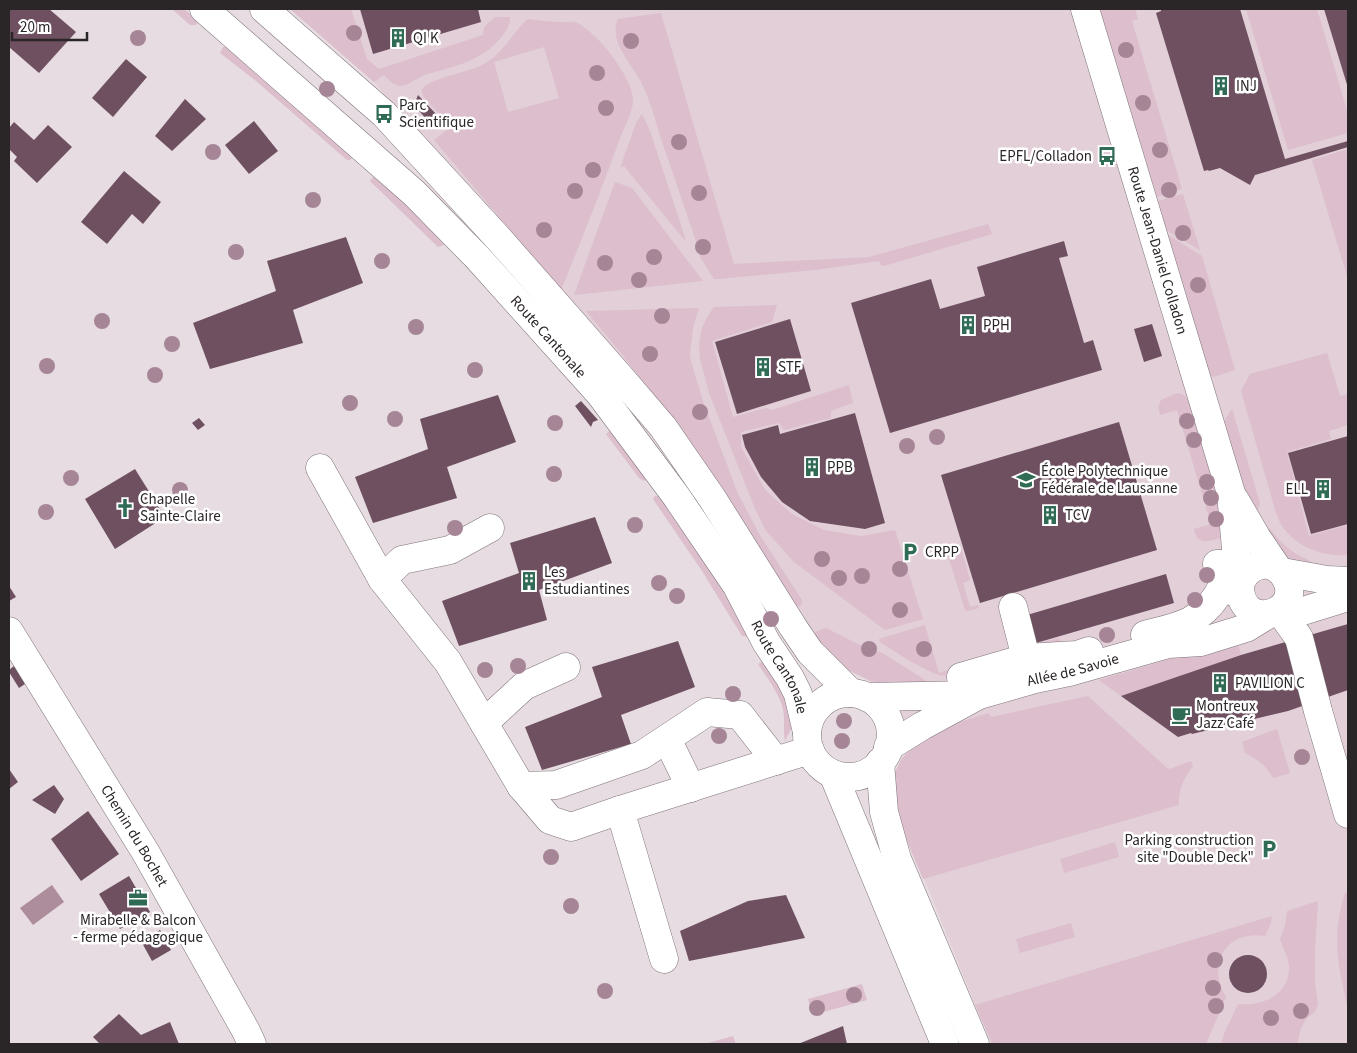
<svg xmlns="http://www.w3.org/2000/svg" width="1357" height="1053" font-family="'Source Sans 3',sans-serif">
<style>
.built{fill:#e2cfd8}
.green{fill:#dcbecd;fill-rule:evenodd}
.water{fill:#ad8c9c}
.building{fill:#6e5060}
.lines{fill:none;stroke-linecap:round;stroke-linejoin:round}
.minor-casing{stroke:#7e7479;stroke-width:29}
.major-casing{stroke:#7e7479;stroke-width:29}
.minor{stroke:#fff;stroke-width:28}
.major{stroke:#fff;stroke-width:28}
.tree{fill:#a58596}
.labels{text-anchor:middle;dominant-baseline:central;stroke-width:5;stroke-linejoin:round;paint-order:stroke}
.poi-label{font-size:15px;fill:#2a2527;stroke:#fff;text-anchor:start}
.street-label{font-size:15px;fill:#2a2527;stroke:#fff}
</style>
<rect width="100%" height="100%" fill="#e7dce1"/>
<polygon class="built" points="290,9 1348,9 1348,1044 994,1044 975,1005 909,841 901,839 911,756 890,687 846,670 811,643 471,195 374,82"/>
<g class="green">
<polygon points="172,9 184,9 193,16 197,23 196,25 190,25"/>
<path d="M290 9H351L367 59 379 69 483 35 484 27 495 17H510C510 27 504 34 498 41 479 62 451 67 425 75 416 78 408 86 400 86 393 85 389 80 384 75L374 82Z"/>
<polygon points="1100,9 1135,9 1138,19 1132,21 1182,189 1157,197"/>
<polygon points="1246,9 1317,9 1348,114 1348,133 1288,150"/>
<path d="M661 13 734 264 869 257 988 224 992 234 884 266H882L879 261 815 270 719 279H714L700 257 695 238C683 204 672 170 660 136 654 115 648 93 637 75 627 59 609 38 618 19Z"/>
<path d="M528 19C539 20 551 22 562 22 567 22 573 21 577 23 597 32 634 79 633 101 633 111 623 130 619 141 601 191 581 241 561 290L434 140 451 127 423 96C422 92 421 91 423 88 430 79 466 72 478 67 497 59 507 42 520 27 522 24 525 22 528 19ZM544 47 559 98 508 112 494 62Z"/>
<polygon points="227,46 350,152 352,158 350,160 347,160 256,81 220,53 223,47"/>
<polygon points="642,114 650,131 682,228 686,242 624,166 620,168 636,123"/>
<polygon points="1348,149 1348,279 1312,160"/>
<polygon points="373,177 377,178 420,218 444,245 438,247 370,181"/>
<polygon points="615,182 632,188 703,281 574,295"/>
<polygon points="1183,194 1200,250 1166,230 1158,201"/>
<polygon points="1168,235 1202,256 1235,370 1213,377 1209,374"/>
<polygon points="777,305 772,322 712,341 733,417 766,408 772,410 849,385 853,403 831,411 831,418 784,430 779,423 741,432 741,447 765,490 792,514 824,530 861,536 895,530 923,619 885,630 794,562 766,531 756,511 709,393 700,359 699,343 702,328 707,317 714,307"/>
<polygon points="699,308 693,328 690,353 691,361 703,401 738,494 761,537 802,600 802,604 797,608 673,422 621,353 586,311"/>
<path d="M1327 353 1340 396 1348 394V425L1329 431 1331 439 1287 452 1309 536 1348 525V555C1326 557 1301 549 1286 531 1281 526 1279 520 1276 513L1241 391 1250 374Z"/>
<path d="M1177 393C1186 394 1187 398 1191 406L1227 524 1222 537C1209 542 1197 546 1194 529L1211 524 1177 410 1160 415 1158 407 1161 400Z"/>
<polygon points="1232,409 1260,503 1258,510 1253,514 1250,510 1224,421"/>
<polygon points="612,429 649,479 644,481 639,478 606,434"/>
<polygon points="655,496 659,496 703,559 751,637 742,636 702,571 653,499"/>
<path d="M1259 523C1270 526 1273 533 1280 541 1285 546 1291 550 1296 554 1303 558 1309 558 1313 565L1306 568 1279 552Z"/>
<polygon points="961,547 970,580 963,583 970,607 978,605 979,608 968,611 965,610 947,553 949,551"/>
<polygon points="925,625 939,673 1020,648 1059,638 1063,652 950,676 939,675 933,673 908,660 880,642 879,639 882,638"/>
<polygon points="826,628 858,644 884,654 925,680 927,687 883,684 870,681 842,667 812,634 820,630"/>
<polygon points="1237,639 1241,655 1121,696 1099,680"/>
<path d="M766 659 782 681 792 727 785 741C783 730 785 720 783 709 779 693 767 678 758 664Z"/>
<path d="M1088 696 1167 768 1170 769 1191 761 1193 766C1184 778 1178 789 1179 805L923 879 893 808V776L902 758 917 742 950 725 989 713 991 717Z"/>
<path d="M1277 729 1290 773 1273 778C1267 766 1257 759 1245 753L1242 742Z"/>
<polygon points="1115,842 1119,857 1064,873 1060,859"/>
<path d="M1348 892V1004H1347C1337 964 1332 933 1345 893Z"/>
<path d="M1318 901 1315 950V984L1318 1004 1315 1012 1307 1018 1301 1028 1298 1040V1044H1221L1224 1034 1238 1004C1263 1006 1290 995 1289 966 1288 956 1283 949 1280 939L1285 926 1287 911Z"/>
<path d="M1272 916 1271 923 1265 936C1226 930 1206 964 1226 997L1206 1044H992L975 1005Z"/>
<polygon points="1071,923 1075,937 1020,953 1016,939"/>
<polygon points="862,984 867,1000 812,1015 808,999"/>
<polygon points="733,1036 736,1044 704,1044"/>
</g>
<polygon class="water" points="52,885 64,902 33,925 20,908"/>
<g class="building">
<polygon points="9,9 49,9 76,32 39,73 9,47"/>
<polygon points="360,9 478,9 481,22 373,54"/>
<polygon points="1161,9 1240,9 1285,159 1348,141 1348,147 1255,175 1250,185 1220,168 1209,171 1208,170 1204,171 1156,13 1161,11"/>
<polygon points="1324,9 1348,9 1348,88"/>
<polygon points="126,59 147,77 113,117 92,98"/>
<polygon points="418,95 437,115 429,122 412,103 416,100"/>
<polygon points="185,99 206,119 172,151 155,136"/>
<polygon points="254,121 278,151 249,174 225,145"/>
<polygon points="14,122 34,140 48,125 72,147 37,183 14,161 17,157 9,149 9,128"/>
<polygon points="124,171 161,202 143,224 132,214 107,244 81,222"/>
<polygon points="346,237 363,283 293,310 303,343 210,369 193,323 276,291 267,261"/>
<polygon points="1064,241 1068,256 1059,258 1084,343 1093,340 1102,370 890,433 851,303 931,279 940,309 985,296 977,267"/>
<polygon points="790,319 811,391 737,414 715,342"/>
<polygon points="1152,324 1162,356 1144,362 1134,329"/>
<polygon points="498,395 516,442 447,467 457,498 373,523 355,477 428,449 420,419"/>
<polygon points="581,401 598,420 593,422 591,427 575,406"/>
<polygon points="855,413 885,523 865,529 810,521 782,502 761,477 745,447 742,435 778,425 780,434"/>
<polygon points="199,418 205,425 198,430 192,423"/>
<polygon points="1119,422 1157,550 980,603 941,475"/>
<polygon points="1348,436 1348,524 1311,534 1288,453"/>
<polygon points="135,469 165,517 115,549 85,499"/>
<polygon points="595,517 612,563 539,590 547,620 459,646 442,601 519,573 510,543"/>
<polygon points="1166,574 1174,603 1036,643 1027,615"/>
<polygon points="9,586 16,597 9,601"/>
<polygon points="1348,624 1348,690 1288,711 1192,734 1191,733 1178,737 1121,696 1241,655"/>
<polygon points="678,641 695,687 621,715 631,744 542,770 525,727 602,697 592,667"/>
<polygon points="14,666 25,684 19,688 9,672 9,670"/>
<polygon points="9,769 18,782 9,789"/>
<polygon points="54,785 64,799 55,814 32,800"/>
<polygon points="88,811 119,854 81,881 51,839"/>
<polygon points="129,876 150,912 120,929 99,894"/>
<polygon points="786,895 805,938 689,961 680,931 748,901"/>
<polygon points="160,930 171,950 152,961 141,941"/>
<circle cx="1248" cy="974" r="19"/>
<polygon points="119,1014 141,1035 170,1022 179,1044 100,1044 93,1037"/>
<polygon points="843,1026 847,1044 798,1044"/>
</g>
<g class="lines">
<g class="minor-casing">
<g id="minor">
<path id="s1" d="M1085 9 1231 493 1237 560 1241 580"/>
<polyline points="320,468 382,579 448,662 521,786 550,820 571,827 620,810 810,750"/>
<polyline points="1235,500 1257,538 1278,569"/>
<polyline points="1282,572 1327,580 1348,581"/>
<polyline points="382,579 402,560 450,550 490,528"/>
<path d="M1234 592C1241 584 1242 576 1250 570 1277 549 1307 595 1276 611 1269 615 1260 615 1253 612 1243 606 1240 597 1240 586"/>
<polyline points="1013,607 1026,658"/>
<polyline points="1279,610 1299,638 1318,711 1348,814"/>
<polyline points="1279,610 1303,611 1348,597"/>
<path id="s2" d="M9 631 146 853 246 1031 252 1044"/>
<path d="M1145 635C1159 631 1176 628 1190 621 1207 611 1233 585 1221 564H1217"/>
<polyline points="961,677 1026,658 1077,655 1089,651"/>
<polyline points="866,697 975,695"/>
<polyline points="484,723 524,686 566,667"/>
<polyline points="667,739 691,788"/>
<path id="s3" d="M888 747 922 726 979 695 1035 679 1069 672 1168 644 1201 642 1246 628 1269 614"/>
<polyline points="521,786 556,785 642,755 707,712 740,715 776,761"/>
<polyline points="620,810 664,959"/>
</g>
</g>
<g class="major-casing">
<g id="major">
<path id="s4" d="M204 9 414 193 477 257 600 394 676 496 737 586 766 642 790 678 798 694 807 732"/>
<polyline points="264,9 384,114 498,238 621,378 663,427 712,498 793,627 810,652 851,693"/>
<circle cx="849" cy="735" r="42"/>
<polyline points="880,762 884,812 897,859 975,1044"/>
<polyline points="833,774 945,1044"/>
</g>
</g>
<use href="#minor" class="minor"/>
<use href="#major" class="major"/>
</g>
<g class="tree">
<circle cx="354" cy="33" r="8"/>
<circle cx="138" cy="38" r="8"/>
<circle cx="631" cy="41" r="8"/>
<circle cx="1126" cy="50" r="8"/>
<circle cx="597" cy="73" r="8"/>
<circle cx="327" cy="89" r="8"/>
<circle cx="1143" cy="103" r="8"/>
<circle cx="606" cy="108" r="8"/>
<circle cx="679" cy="142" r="8"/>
<circle cx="1160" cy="150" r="8"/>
<circle cx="213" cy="152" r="8"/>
<circle cx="593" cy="170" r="8"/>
<circle cx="1169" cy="190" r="8"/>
<circle cx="575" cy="191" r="8"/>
<circle cx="699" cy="193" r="8"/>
<circle cx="313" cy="200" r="8"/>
<circle cx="544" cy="230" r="8"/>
<circle cx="1183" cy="233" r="8"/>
<circle cx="703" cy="247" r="8"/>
<circle cx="236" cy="252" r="8"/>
<circle cx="654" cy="257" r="8"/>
<circle cx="382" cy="261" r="8"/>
<circle cx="605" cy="263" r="8"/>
<circle cx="639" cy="280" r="8"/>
<circle cx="1198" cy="285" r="8"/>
<circle cx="662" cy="316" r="8"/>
<circle cx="102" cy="321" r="8"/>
<circle cx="416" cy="327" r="8"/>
<circle cx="172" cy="344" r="8"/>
<circle cx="650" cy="354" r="8"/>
<circle cx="47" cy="366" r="8"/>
<circle cx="475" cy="370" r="8"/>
<circle cx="155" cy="375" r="8"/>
<circle cx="350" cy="403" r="8"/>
<circle cx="700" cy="412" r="8"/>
<circle cx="395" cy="419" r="8"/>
<circle cx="1187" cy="421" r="8"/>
<circle cx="555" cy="423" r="8"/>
<circle cx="937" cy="437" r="8"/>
<circle cx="1194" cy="440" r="8"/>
<circle cx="907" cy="446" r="8"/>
<circle cx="554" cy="474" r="8"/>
<circle cx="71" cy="478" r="8"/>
<circle cx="1207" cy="482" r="8"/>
<circle cx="180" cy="490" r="8"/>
<circle cx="1211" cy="498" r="8"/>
<circle cx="46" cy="512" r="8"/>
<circle cx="1216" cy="519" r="8"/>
<circle cx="635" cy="525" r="8"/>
<circle cx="455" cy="528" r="8"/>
<circle cx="822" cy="559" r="8"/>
<circle cx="900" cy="569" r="8"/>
<circle cx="1207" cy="575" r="8"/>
<circle cx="862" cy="576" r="8"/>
<circle cx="839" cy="578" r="8"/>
<circle cx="659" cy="583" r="8"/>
<circle cx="677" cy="596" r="8"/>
<circle cx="1195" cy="600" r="8"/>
<circle cx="900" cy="610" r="8"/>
<circle cx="771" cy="619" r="8"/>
<circle cx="1107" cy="635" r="8"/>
<circle cx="869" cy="649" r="8"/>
<circle cx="924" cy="649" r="8"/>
<circle cx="518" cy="666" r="8"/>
<circle cx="485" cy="670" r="8"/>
<circle cx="733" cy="694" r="8"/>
<circle cx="844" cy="721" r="8"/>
<circle cx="719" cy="736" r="8"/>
<circle cx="842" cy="741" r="8"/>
<circle cx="1302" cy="757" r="8"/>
<circle cx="551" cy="857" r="8"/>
<circle cx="571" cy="906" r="8"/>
<circle cx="1215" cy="960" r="8"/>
<circle cx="1213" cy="988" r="8"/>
<circle cx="605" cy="991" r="8"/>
<circle cx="854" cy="995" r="8"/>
<circle cx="1216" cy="1006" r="8"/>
<circle cx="817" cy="1008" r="8"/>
<circle cx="1301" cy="1011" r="8"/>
<circle cx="1271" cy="1018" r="8"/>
</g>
<defs>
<g id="building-bare" transform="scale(1.5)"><path d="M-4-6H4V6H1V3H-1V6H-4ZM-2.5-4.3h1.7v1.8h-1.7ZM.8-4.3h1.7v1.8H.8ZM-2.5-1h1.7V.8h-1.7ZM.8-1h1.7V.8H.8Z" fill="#2f6b55" stroke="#fff" stroke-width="2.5" paint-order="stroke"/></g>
<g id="bus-bare" transform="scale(1.5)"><path d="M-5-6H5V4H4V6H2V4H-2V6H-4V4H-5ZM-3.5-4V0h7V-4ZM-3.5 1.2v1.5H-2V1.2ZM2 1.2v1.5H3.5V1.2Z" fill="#2f6b55" stroke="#fff" stroke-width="2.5" paint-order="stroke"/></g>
<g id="university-bare" transform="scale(1.5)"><path d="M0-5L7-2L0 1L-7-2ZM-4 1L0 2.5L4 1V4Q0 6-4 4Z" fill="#2f6b55" stroke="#fff" stroke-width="2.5" paint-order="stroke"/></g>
<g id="church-bare" transform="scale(1.5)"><path d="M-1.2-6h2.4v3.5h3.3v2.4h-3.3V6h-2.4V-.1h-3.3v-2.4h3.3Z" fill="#2f6b55" stroke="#fff" stroke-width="2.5" paint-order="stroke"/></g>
<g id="parking-bare" transform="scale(1.5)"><path d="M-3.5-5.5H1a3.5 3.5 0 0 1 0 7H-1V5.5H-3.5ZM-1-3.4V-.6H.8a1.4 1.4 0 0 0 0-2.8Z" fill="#2f6b55" stroke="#fff" stroke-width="2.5" paint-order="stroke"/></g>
<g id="cafe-bare" transform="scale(1.5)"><path d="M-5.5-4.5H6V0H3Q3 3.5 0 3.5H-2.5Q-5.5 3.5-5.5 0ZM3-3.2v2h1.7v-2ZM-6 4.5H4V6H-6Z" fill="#2f6b55" stroke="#fff" stroke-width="2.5" paint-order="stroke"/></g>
<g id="office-bare" transform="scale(1.5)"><path d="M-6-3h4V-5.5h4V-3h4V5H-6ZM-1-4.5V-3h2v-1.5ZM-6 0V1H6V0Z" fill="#2f6b55" stroke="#fff" stroke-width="2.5" paint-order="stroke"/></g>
</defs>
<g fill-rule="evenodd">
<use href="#building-bare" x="398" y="38"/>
<use href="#building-bare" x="1221" y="86"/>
<use href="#bus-bare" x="384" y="114"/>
<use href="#bus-bare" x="1107" y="156"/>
<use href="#building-bare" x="968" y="325"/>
<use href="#building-bare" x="763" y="367"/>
<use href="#building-bare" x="812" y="467"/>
<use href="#university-bare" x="1026" y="480"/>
<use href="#building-bare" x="1323" y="489"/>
<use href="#church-bare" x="125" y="508"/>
<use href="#building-bare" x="1050" y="515"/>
<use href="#parking-bare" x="910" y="552"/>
<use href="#building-bare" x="529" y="581"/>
<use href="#building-bare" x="1220" y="683"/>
<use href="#cafe-bare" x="1181" y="715"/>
<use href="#parking-bare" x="1269" y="849"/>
<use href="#office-bare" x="138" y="898"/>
</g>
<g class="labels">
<g class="poi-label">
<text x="413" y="38">QI K</text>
<text x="1236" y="86">INJ</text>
<text x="399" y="105">Parc<tspan x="399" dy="17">Scientifique</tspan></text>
<text x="1092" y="156" text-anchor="end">EPFL/Colladon</text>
<text x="983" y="325">PPH</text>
<text x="778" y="367">STF</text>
<text x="827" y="467">PPB</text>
<text x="1041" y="471">École Polytechnique<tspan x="1041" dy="17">Fédérale de Lausanne</tspan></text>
<text x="1308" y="489" text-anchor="end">ELL</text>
<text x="140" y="499">Chapelle<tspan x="140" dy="17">Sainte-Claire</tspan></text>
<text x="1065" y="515">TCV</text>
<text x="925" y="552">CRPP</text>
<text x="544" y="572">Les<tspan x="544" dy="17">Estudiantines</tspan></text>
<text x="1235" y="683">PAVILION C</text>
<text x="1196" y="706">Montreux<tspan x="1196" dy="17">Jazz Café</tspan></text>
<text x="1254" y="840" text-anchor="end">Parking construction<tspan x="1254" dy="17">site "Double Deck"</tspan></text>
<text x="138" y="920" text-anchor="middle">Mirabelle &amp; Balcon<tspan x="138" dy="17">- ferme pédagogique</tspan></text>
</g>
<g class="street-label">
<text stroke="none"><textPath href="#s1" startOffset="252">Route Jean-Daniel Colladon</textPath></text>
<text stroke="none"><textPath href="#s4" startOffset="476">Route Cantonale</textPath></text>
<text stroke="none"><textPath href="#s4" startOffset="881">Route Cantonale</textPath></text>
<text stroke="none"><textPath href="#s3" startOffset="202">Allée de Savoie</textPath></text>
<text stroke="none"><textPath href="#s2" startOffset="240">Chemin du Bochet</textPath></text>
</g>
</g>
<rect width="1357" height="1053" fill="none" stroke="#2a2527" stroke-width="20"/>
<path d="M12 32v8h75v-8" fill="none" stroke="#2a2527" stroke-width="2.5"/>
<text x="20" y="32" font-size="15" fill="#2a2527" stroke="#ffffff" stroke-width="4" paint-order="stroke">20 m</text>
</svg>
